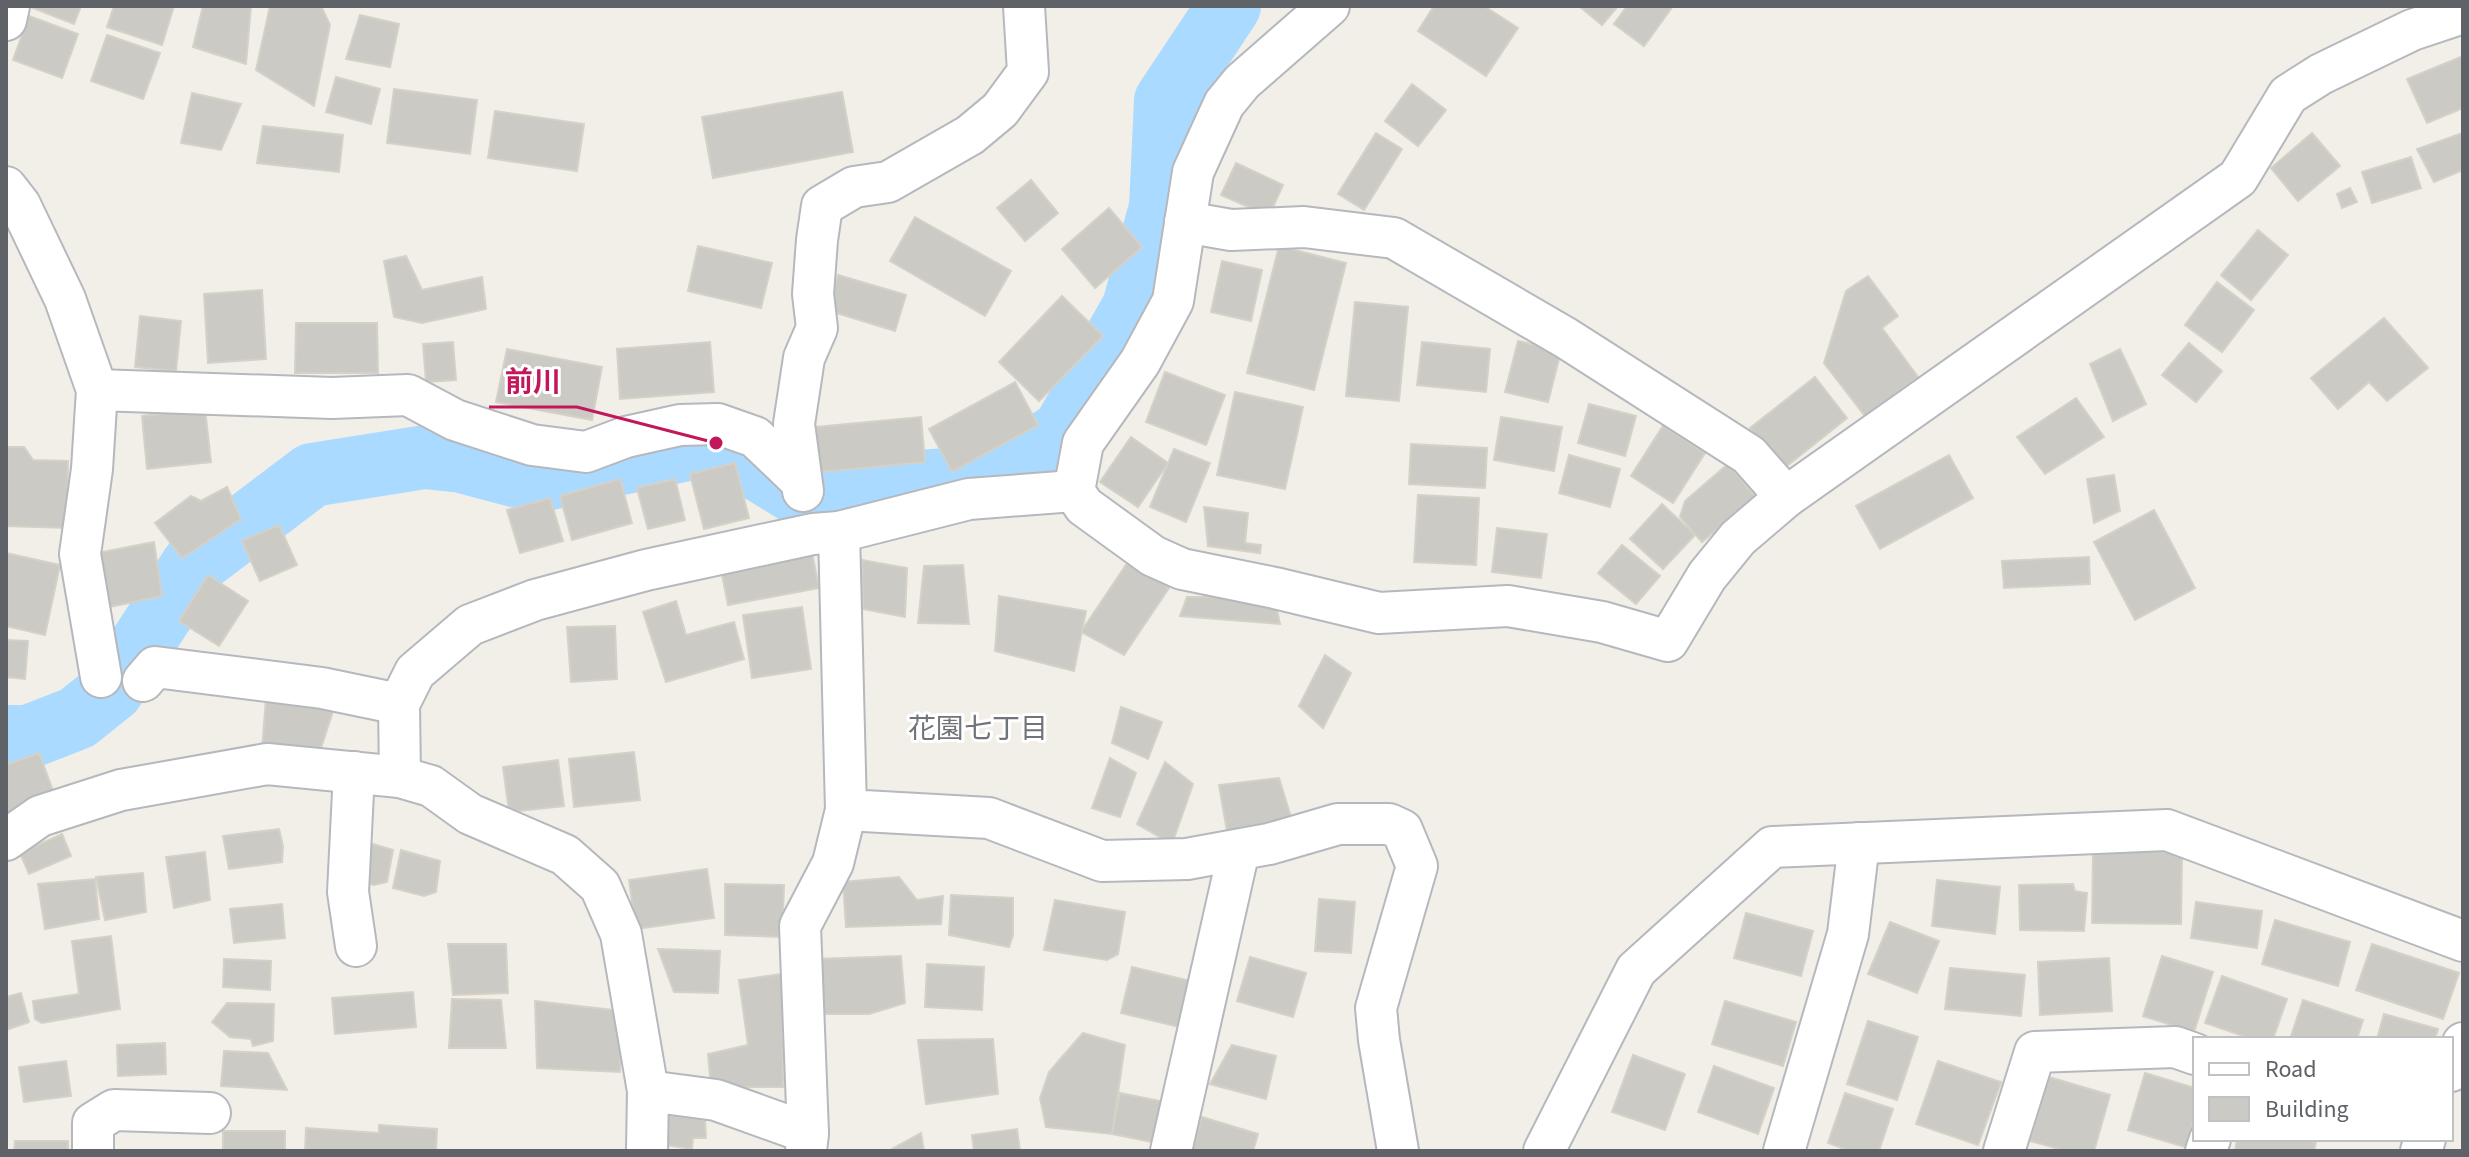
<svg xmlns="http://www.w3.org/2000/svg" width="2469" height="1157" font-family="'Source Sans 3','Noto Sans JP',sans-serif">
<style>
.lines{fill:none;stroke-linecap:round;stroke-linejoin:round}
.river{stroke:#aadaff;stroke-width:64}
.building{fill:#cccac5;stroke:#d6d1c6;stroke-width:2}
.minor-casing{stroke:#b5b8bc;stroke-width:44}
.minor{stroke:#fff;stroke-width:40}
.labels{text-anchor:middle;dominant-baseline:central;stroke-width:6;stroke-linejoin:round;paint-order:stroke}
.neighbourhood-label{font-size:28px;fill:#70757a;stroke:#fff}
.leader{fill:none;stroke:#c2185b;stroke-width:3}
.callout-dot{fill:#c2185b;stroke:#fff;stroke-width:3}
.callout-label{font-size:28px;text-anchor:middle;font-weight:bold;fill:#c2185b;stroke:#fff;stroke-width:6;stroke-linejoin:round;paint-order:stroke}
</style>
<rect width="100%" height="100%" fill="#f1efe8"/>
<g class="lines">
<polyline class="river" points="6,737 28,737 77,718 112,690 193,565 312,475 425,457 462,461 536,481 716,443 796,492 997,476 1064,431 1134,307 1161,207 1166,101 1229,6"/>
</g>
<g class="building">
<polygon points="28,6 81,6 74,24"/>
<polygon points="114,6 174,6 162,45 107,27"/>
<polygon points="203,6 251,6 246,64 193,47"/>
<polygon points="270,6 321,6 330,25 314,106 256,70"/>
<polygon points="1434,6 1484,6 1518,28 1486,76 1418,31"/>
<polygon points="1579,6 1618,6 1602,25"/>
<polygon points="1627,6 1673,6 1644,46 1614,24"/>
<polygon points="360,15 399,24 390,67 346,59"/>
<polygon points="29,16 78,34 62,78 13,60"/>
<polygon points="107,35 160,53 143,99 91,81"/>
<polygon points="2463,56 2463,108 2427,123 2407,79"/>
<polygon points="336,77 380,89 371,124 326,112"/>
<polygon points="1412,84 1446,110 1418,146 1385,121"/>
<polygon points="394,89 477,100 470,154 387,143"/>
<polygon points="842,92 853,152 713,178 702,117"/>
<polygon points="192,93 241,104 221,150 181,143"/>
<polygon points="495,111 584,124 577,171 488,158"/>
<polygon points="263,126 343,135 339,172 257,163"/>
<polygon points="1376,133 1402,149 1364,210 1338,194"/>
<polygon points="2312,133 2340,166 2298,201 2271,168"/>
<polygon points="2463,133 2463,170 2434,182 2417,149"/>
<polygon points="2411,157 2421,188 2372,203 2362,172"/>
<polygon points="1236,163 1283,185 1269,216 1221,195"/>
<polygon points="1031,180 1058,213 1025,241 997,208"/>
<polygon points="2350,188 2357,202 2342,208 2337,194"/>
<polygon points="1109,208 1142,247 1095,288 1062,249"/>
<polygon points="915,217 1011,271 985,316 890,261"/>
<polygon points="2258,230 2288,255 2251,300 2221,275"/>
<polygon points="698,246 772,263 761,308 688,291"/>
<polygon points="1279,246 1346,263 1314,390 1247,373"/>
<polygon points="406,256 422,290 482,277 486,309 422,323 394,317 384,261"/>
<polygon points="1222,261 1262,270 1251,321 1211,312"/>
<polygon points="838,275 906,295 895,331 827,310"/>
<polygon points="1868,276 1898,316 1882,328 1918,377 1865,416 1824,363 1846,291"/>
<polygon points="2217,282 2254,310 2222,352 2185,325"/>
<polygon points="262,290 266,359 208,363 204,294"/>
<polygon points="1062,296 1103,336 1039,401 999,362"/>
<polygon points="1355,302 1408,307 1399,401 1346,396"/>
<polygon points="140,316 181,321 176,371 135,367"/>
<polygon points="2384,318 2428,368 2387,401 2369,382 2338,409 2311,378"/>
<polygon points="296,323 377,323 378,373 295,373"/>
<polygon points="1518,341 1561,351 1548,402 1505,392"/>
<polygon points="453,342 456,380 426,382 423,344"/>
<polygon points="710,342 714,392 620,399 617,349"/>
<polygon points="1422,342 1490,349 1486,392 1417,385"/>
<polygon points="2189,343 2222,371 2196,402 2162,375"/>
<polygon points="507,349 602,367 592,420 496,402"/>
<polygon points="2120,349 2146,404 2113,421 2090,364"/>
<polygon points="1165,372 1225,395 1206,445 1146,422"/>
<polygon points="1815,377 1847,418 1783,469 1750,428"/>
<polygon points="1015,382 1038,425 952,472 929,429"/>
<polygon points="1235,392 1303,407 1285,489 1217,475"/>
<polygon points="2076,398 2104,437 2045,474 2017,437"/>
<polygon points="1589,404 1636,416 1625,456 1578,443"/>
<polygon points="205,409 211,462 147,469 142,416"/>
<polygon points="921,417 925,462 820,472 816,427"/>
<polygon points="1501,417 1562,427 1554,471 1494,460"/>
<polygon points="1663,426 1705,453 1673,503 1631,476"/>
<polygon points="1131,437 1168,463 1138,507 1100,482"/>
<polygon points="1411,444 1487,448 1485,488 1409,484"/>
<polygon points="6,447 24,447 33,460 68,461 67,528 6,526"/>
<polygon points="1174,449 1210,463 1186,522 1150,507"/>
<polygon points="1569,455 1620,469 1610,507 1559,493"/>
<polygon points="1949,455 1973,498 1880,549 1856,506"/>
<polygon points="735,463 749,518 704,529 690,474"/>
<polygon points="1728,464 1755,496 1702,542 1680,517 1685,501"/>
<polygon points="2114,475 2120,511 2094,523 2087,479"/>
<polygon points="620,479 632,523 572,540 560,496"/>
<polygon points="675,479 685,520 648,529 637,488"/>
<polygon points="227,487 241,519 182,558 155,523 191,496 201,501"/>
<polygon points="1418,495 1479,498 1476,565 1414,562"/>
<polygon points="550,498 563,541 520,553 507,510"/>
<polygon points="1662,504 1695,535 1663,569 1630,539"/>
<polygon points="1204,507 1248,513 1245,543 1261,545 1260,553 1208,546"/>
<polygon points="2154,510 2195,588 2135,620 2094,542"/>
<polygon points="279,525 297,565 260,581 242,541"/>
<polygon points="1497,528 1547,534 1541,578 1492,572"/>
<polygon points="154,542 162,596 95,610 87,555"/>
<polygon points="810,543 819,588 728,605 719,559"/>
<polygon points="1622,545 1660,576 1636,604 1598,573"/>
<polygon points="6,553 60,565 45,635 6,626"/>
<polygon points="2089,557 2090,584 2004,588 2002,561"/>
<polygon points="1130,559 1169,588 1124,655 1081,632"/>
<polygon points="862,560 907,568 905,617 863,609"/>
<polygon points="963,565 969,624 918,623 924,566"/>
<polygon points="208,575 248,601 219,646 179,621"/>
<polygon points="999,596 1086,611 1074,671 995,651"/>
<polygon points="1187,597 1274,597 1280,624 1180,616"/>
<polygon points="676,601 686,635 734,622 744,659 666,682 643,612"/>
<polygon points="802,607 811,669 752,678 743,615"/>
<polygon points="615,626 617,679 571,682 567,627"/>
<polygon points="6,640 28,641 25,679 6,677"/>
<polygon points="1325,655 1351,673 1323,728 1299,706"/>
<polygon points="266,698 335,705 321,748 262,750"/>
<polygon points="1121,707 1162,722 1148,759 1112,743"/>
<polygon points="634,752 640,800 574,807 569,759"/>
<polygon points="39,753 55,796 6,814 6,758 8,764"/>
<polygon points="1110,758 1136,773 1120,817 1092,808"/>
<polygon points="558,760 564,806 509,812 503,767"/>
<polygon points="1165,762 1193,784 1172,844 1137,824"/>
<polygon points="1279,778 1291,817 1227,831 1219,785"/>
<polygon points="279,829 283,846 282,862 229,869 223,836"/>
<polygon points="62,834 71,856 29,874 20,853"/>
<polygon points="359,840 393,850 387,882 374,885 354,880"/>
<polygon points="401,850 440,861 436,892 424,896 393,888"/>
<polygon points="2093,851 2182,852 2181,924 2092,923"/>
<polygon points="205,852 210,900 174,908 166,857"/>
<polygon points="707,869 714,918 636,929 629,880"/>
<polygon points="143,873 146,912 105,920 96,877"/>
<polygon points="899,877 917,900 943,896 941,924 846,927 843,882"/>
<polygon points="95,879 99,919 45,929 38,884"/>
<polygon points="1937,880 2000,887 1995,934 1932,926"/>
<polygon points="725,884 784,885 782,937 725,935"/>
<polygon points="2073,884 2075,891 2087,893 2084,931 2020,930 2019,885"/>
<polygon points="951,895 1013,898 1013,935 1009,947 949,935"/>
<polygon points="1319,899 1355,902 1351,953 1315,951"/>
<polygon points="1055,900 1125,912 1118,954 1107,960 1044,950"/>
<polygon points="2196,902 2262,911 2257,948 2191,938"/>
<polygon points="282,904 285,938 234,943 230,909"/>
<polygon points="1746,913 1813,931 1801,976 1734,958"/>
<polygon points="2275,920 2350,942 2338,986 2262,964"/>
<polygon points="1890,922 1939,941 1917,993 1868,974"/>
<polygon points="111,936 120,1009 42,1023 35,1019 33,1001 79,994 72,941"/>
<polygon points="448,944 506,944 508,993 453,995"/>
<polygon points="2372,944 2459,973 2443,1019 2356,990"/>
<polygon points="658,949 720,951 718,993 674,992"/>
<polygon points="901,956 905,1003 869,1014 818,1014 815,959"/>
<polygon points="2162,956 2213,972 2194,1032 2143,1016"/>
<polygon points="1250,957 1306,973 1293,1017 1237,1001"/>
<polygon points="2109,958 2112,1011 2040,1015 2038,962"/>
<polygon points="224,959 271,961 270,990 223,987"/>
<polygon points="927,964 984,967 982,1010 925,1007"/>
<polygon points="1132,967 1203,984 1192,1030 1121,1013"/>
<polygon points="1950,968 2025,975 2021,1016 1945,1009"/>
<polygon points="782,974 783,1087 711,1087 708,1054 748,1045 739,980"/>
<polygon points="2222,976 2287,999 2273,1039 2252,1039 2205,1023"/>
<polygon points="413,992 416,1027 335,1034 332,998"/>
<polygon points="21,993 29,1022 6,1030 6,997"/>
<polygon points="452,999 501,1000 506,1048 449,1048"/>
<polygon points="2303,1000 2363,1020 2357,1039 2290,1039"/>
<polygon points="535,1001 621,1011 620,1072 537,1068"/>
<polygon points="1725,1001 1796,1022 1783,1066 1712,1044"/>
<polygon points="227,1003 274,1004 273,1041 253,1046 251,1039 230,1037 212,1022"/>
<polygon points="2384,1014 2438,1029 2435,1039 2377,1039"/>
<polygon points="1868,1021 1918,1037 1897,1100 1847,1084"/>
<polygon points="1083,1033 1125,1045 1112,1134 1046,1127 1040,1098 1049,1072"/>
<polygon points="993,1039 998,1094 926,1104 918,1040"/>
<polygon points="165,1043 166,1074 118,1076 117,1045"/>
<polygon points="1232,1045 1276,1056 1266,1099 1210,1084"/>
<polygon points="224,1051 268,1053 287,1090 221,1086"/>
<polygon points="1633,1055 1685,1074 1665,1130 1612,1112"/>
<polygon points="66,1061 71,1096 24,1102 19,1067"/>
<polygon points="1938,1061 2001,1082 1978,1145 1916,1124"/>
<polygon points="1714,1066 1774,1088 1758,1134 1698,1112"/>
<polygon points="2145,1073 2195,1088 2195,1115 2185,1147 2128,1130"/>
<polygon points="2049,1077 2110,1095 2094,1151 2066,1151 2030,1141"/>
<polygon points="1120,1093 1180,1105 1172,1146 1112,1134"/>
<polygon points="1845,1093 1893,1109 1879,1151 1850,1151 1828,1143"/>
<polygon points="659,1114 705,1120 706,1138 693,1138 692,1149 658,1144"/>
<polygon points="1202,1117 1258,1134 1253,1151 1192,1151"/>
<polygon points="379,1125 437,1129 436,1151 305,1151 306,1128 379,1133"/>
<polygon points="1017,1129 1020,1151 974,1151 972,1135"/>
<rect x="223" y="1131" width="62" height="20"/>
<polygon points="921,1133 924,1151 893,1151 892,1149"/>
<polygon points="2237,1139 2301,1139 2316,1142 2314,1151 2235,1151"/>
<polygon points="15,1141 68,1141 68,1151 14,1151"/>
</g>
<g class="lines">
<g class="minor-casing">
<g id="minor">
<polyline points="1329,6 1242,82 1224,104 1193,172 1173,301 1140,362 1083,443 1074,491 1084,506 1153,556 1182,569 1275,588 1379,613 1508,606 1602,622 1668,641 1707,576 1738,538 1786,497 2238,178 2288,95 2321,74 2412,30 2463,13"/>
<polyline points="6,20 9,6"/>
<polyline points="6,187 20,205 65,299 97,390 92,469 80,554 101,677"/>
<polyline points="1185,222 1231,230 1304,227 1394,238 1566,338 1749,455 1786,497"/>
<polyline points="97,390 332,398 408,395 455,420 532,445 586,452 626,437 680,425 718,424 755,437 800,480"/>
<polyline points="803,491 794,424 804,358 817,328 813,294 817,240 822,206 854,187 888,182 970,135 1000,110 1028,72 1024,6"/>
<polyline points="839,532 846,810 989,818 1102,861 1187,859 1269,844 1338,824 1389,824 1402,830 1417,866 1376,1008 1379,1040 1398,1151"/>
<polyline points="143,681 155,667 322,688 399,704"/>
<polyline points="354,772 348,892 356,946"/>
<polyline points="400,777 399,704 415,672 470,625 535,600 646,570 813,534 839,532 969,499 1074,491"/>
<polyline points="6,840 40,816 121,790 267,764 400,777 431,786 470,814 565,855 600,886 621,934 648,1091 647,1151"/>
<polyline points="2451,1071 2463,1043"/>
<polyline points="648,1091 716,1100 808,1133 806,1151"/>
<polyline points="808,1133 800,926 833,863 846,810"/>
<polyline points="93,1151 93,1123 114,1110 210,1113"/>
<polyline points="1171,1151 1239,850"/>
<polyline points="1544,1151 1636,970 1772,847 2167,830 2463,941"/>
<polyline points="1784,1151 1848,934 1859,843"/>
<polyline points="2004,1151 2035,1052 2175,1047 2195,1054"/>
<polyline points="2206,1151 2210,1139"/>
<polyline points="2421,1151 2425,1139"/>
</g>
</g>
<use href="#minor" class="minor"/>
</g>
<g class="labels">
<g class="neighbourhood-label">
<text x="978" y="729">花園七丁目</text>
</g>
</g>
<path class="leader" d="M716 443L577 407H489"/>
<circle class="callout-dot" cx="716" cy="443" r="8"/>
<g class="callout-label">
<text x="533" y="391">前川</text>
</g>
<rect width="2469" height="1157" fill="none" stroke="#5f6368" stroke-width="16"/>
<rect x="2193" y="1037" width="260" height="104" fill="#ffffff" stroke="#bfc1c3" stroke-width="2"/>
<rect x="2209" y="1063" width="40" height="12" fill="#ffffff" stroke="#bfc1c3" stroke-width="2"/>
<text x="2265" y="1077" font-size="24" fill="#5f6368">Road</text>
<rect x="2209" y="1097" width="40" height="24" fill="#cccac5" stroke="#bfc1c3" stroke-width="2"/>
<text x="2265" y="1117" font-size="24" fill="#5f6368">Building</text>
</svg>
